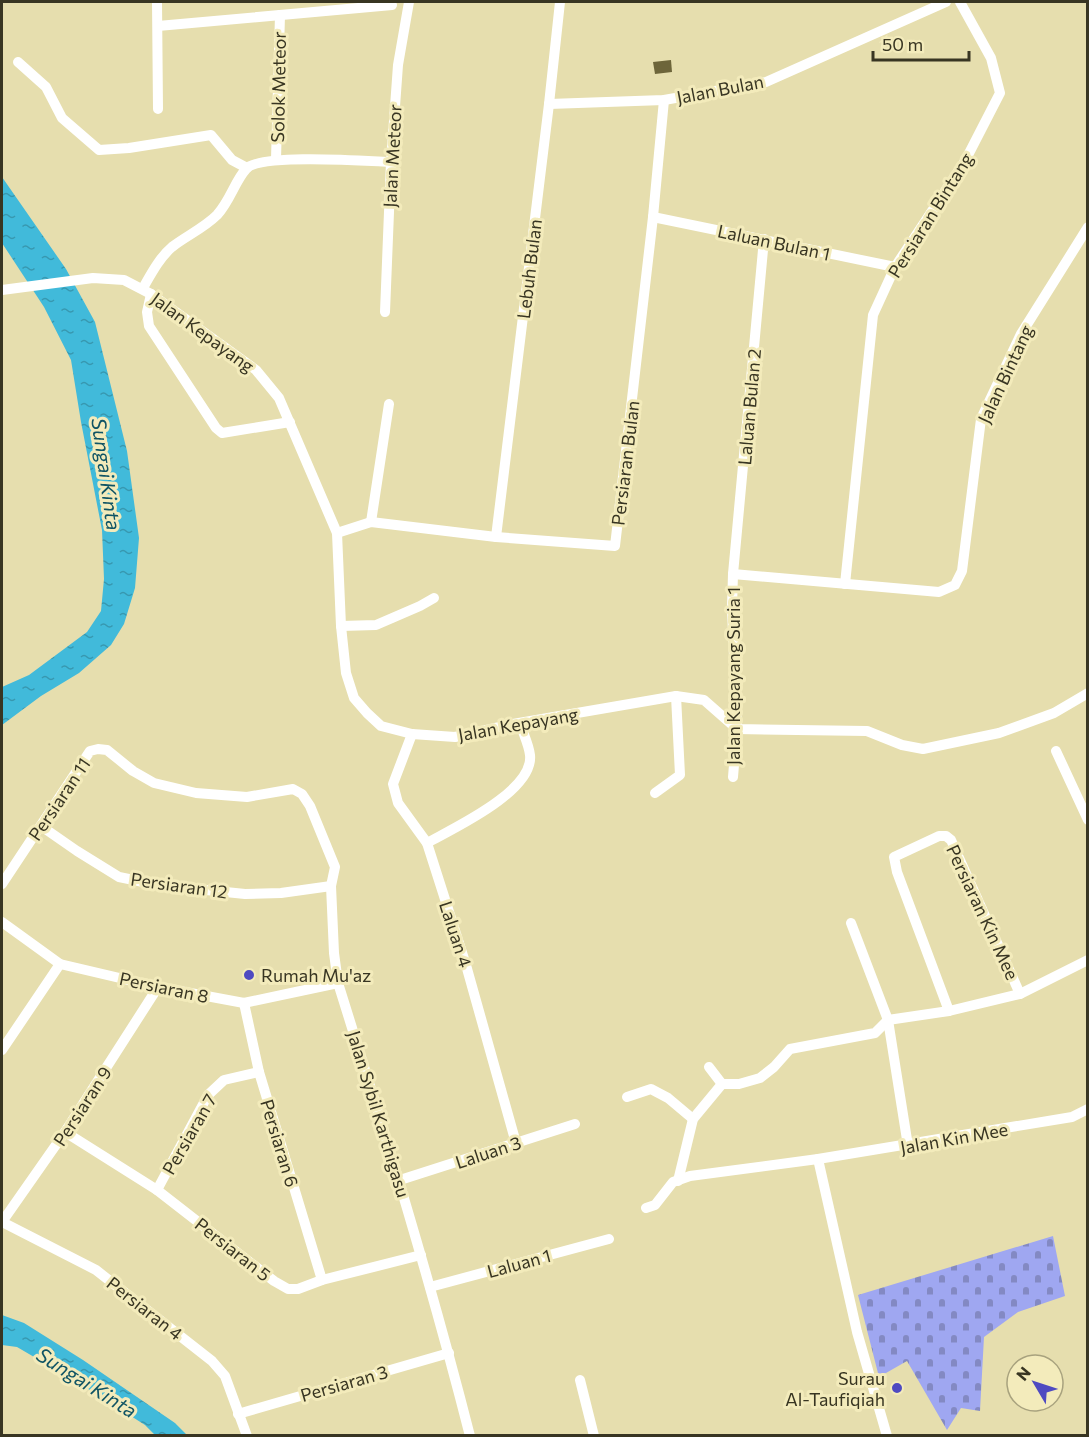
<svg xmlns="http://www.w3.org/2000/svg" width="1089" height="1437" font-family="Commissioner,sans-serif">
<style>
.cemetery{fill:url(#cemetery-stones)}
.water{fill:url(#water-ripples)}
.building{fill:#6d653a}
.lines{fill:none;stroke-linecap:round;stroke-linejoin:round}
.street{stroke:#fff;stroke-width:10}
.poi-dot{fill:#4f4ac1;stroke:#f3ebbb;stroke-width:2}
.labels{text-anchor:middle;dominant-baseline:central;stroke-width:6;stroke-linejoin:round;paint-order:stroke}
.street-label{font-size:18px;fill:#383522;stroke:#f3ebbb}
.poi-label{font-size:18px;fill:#383522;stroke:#f3ebbb;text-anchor:start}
.water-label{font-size:20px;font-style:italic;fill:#105464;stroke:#f3ebbb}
</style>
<defs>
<pattern id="cemetery-stones" width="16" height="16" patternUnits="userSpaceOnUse" patternTransform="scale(1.5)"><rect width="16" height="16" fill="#9fa7f1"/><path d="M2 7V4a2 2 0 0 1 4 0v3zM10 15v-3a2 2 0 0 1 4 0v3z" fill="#8389c3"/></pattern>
<pattern id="water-ripples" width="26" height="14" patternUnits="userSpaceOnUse" patternTransform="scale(1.5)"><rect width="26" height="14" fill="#41bada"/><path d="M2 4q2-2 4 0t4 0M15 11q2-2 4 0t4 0" fill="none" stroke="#3798b0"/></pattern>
</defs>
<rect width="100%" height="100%" fill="#e6deae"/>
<polygon class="cemetery" points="1053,1236 1065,1296 1018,1312 984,1337 980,1411 961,1408 947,1430 907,1361 879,1377 858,1295"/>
<g class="water">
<polygon points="2,177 66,269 95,322 127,451 139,538 135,588 124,624 111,645 79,673 41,696 2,725 2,687 29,675 87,632 101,611 104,579 102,530 81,422 71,360 44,307 2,243"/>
<polygon points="2,1315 24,1323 83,1360 175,1423 187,1435 155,1435 145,1425 82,1385 17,1347 2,1345"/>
</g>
<polygon class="building" points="671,60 672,72 655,74 653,62"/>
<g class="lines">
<g class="street">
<polyline points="157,2 158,109"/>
<polyline points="158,26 392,5"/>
<polyline points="18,62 46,87 62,118 99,150 129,148 211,135 232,160 247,168"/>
<polyline points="549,104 664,100 766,82 946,2"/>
<polyline points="276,159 280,15"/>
<polyline points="653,217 895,267"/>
<path d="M143 288C151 274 160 257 172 247 186 236 204 228 217 215 230 201 235 181 246 169 260 153 366 161 391 162"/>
<polyline points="2,290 93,278 124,280 151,294 256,370 279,398 337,533 341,626 346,673 354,698 367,713 381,726 412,734 455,737 513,724 676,696 704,700 737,729 867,731 902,745 923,749 999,733 1054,713 1088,693"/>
<polyline points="151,294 147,312 149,326 216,428 222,433 290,422"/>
<polyline points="385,312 391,162 398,65 409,2"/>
<polyline points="371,522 389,404"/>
<polyline points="337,533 371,522 496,537 615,546 653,217 664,100"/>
<polyline points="496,537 549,104 560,2"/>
<polyline points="733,574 939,592 955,585 962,571 981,419 1021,334 1088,227"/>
<polyline points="845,584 873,315 895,267 965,161 1000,93 991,58 960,2"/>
<polyline points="341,626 376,625 420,606 434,598"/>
<polyline points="412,734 393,784 398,803 427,843 466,965 516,1143"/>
<polyline points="1056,751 1088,820"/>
<polyline points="733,777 737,729 732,608 733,574 764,239"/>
<polyline points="655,793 680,775 676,696"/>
<polyline points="41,826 77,851 119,877 158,885 245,894 281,893 331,886"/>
<path d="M427 843C454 828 534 791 530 755 529 745 523 733 520 723"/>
<path d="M2 884 90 751 98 749 107 750 133 771 154 783 196 793 247 797 293 789 302 794 310 806 335 867 331 886 334 953 338 983C385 1133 431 1283 470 1436"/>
<polyline points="2,922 60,964 158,987 244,1003 338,983"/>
<polyline points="851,923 888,1020 908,1146"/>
<polyline points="244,1003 259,1072 322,1280"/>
<polyline points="949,1011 897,872 894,857 939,836 946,836 951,840 1020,994"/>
<polyline points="2,1050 60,964"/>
<polyline points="709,1067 722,1084 739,1084 760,1078 774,1067 790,1049 875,1033 888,1020 949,1011 1020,994 1088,960"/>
<polyline points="627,1097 651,1089 668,1098 693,1119"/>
<polyline points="65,1132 157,1190 274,1281 288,1289 298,1289 322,1280 421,1255"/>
<polyline points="818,1159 857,1332 887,1436"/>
<polyline points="400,1180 575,1124"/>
<polyline points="678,1181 693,1119 722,1084"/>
<polyline points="157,1190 208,1095 224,1080 259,1072"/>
<polyline points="646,1208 655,1205 673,1182 690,1176 818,1159 1072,1117 1088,1109"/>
<polyline points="2,1222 96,1270 212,1361 225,1376 247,1436"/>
<polyline points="2,1222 65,1132 158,987"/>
<polyline points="430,1287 609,1239"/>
<polyline points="580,1380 594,1436"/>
<polyline points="238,1414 449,1353"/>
</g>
</g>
<g class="poi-dot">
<circle cx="249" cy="975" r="6"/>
<circle cx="897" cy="1388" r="6"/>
</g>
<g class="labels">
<g class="street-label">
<text transform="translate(278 87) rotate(-89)">Solok Meteor</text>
<text transform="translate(720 89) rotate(-11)">Jalan Bulan</text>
<text transform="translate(392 156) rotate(-87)">Jalan Meteor</text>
<text transform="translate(930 215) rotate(-58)">Persiaran Bintang</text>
<text transform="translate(774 242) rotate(12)">Laluan Bulan 1</text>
<text transform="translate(529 269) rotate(-83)">Lebuh Bulan</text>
<text transform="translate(203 332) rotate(36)">Jalan Kepayang</text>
<text transform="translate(1005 374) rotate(-65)">Jalan Bintang</text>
<text transform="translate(749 407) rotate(-85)">Laluan Bulan 2</text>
<text transform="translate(625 463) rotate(-83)">Persiaran Bulan</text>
<text transform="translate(733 676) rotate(-90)">Jalan Kepayang Suria 1</text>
<text transform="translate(518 724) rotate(-10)">Jalan Kepayang</text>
<text transform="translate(59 799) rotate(-56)">Persiaran 11</text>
<text transform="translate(179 885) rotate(8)">Persiaran 12</text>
<text transform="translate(983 912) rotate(65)">Persiaran Kin Mee</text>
<text transform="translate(456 934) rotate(72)">Laluan 4</text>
<text transform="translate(164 987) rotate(12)">Persiaran 8</text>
<text transform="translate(82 1106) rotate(-57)">Persiaran 9</text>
<text transform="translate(379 1114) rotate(73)">Jalan Sybil Karthigasu</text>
<text transform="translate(189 1134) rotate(-60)">Persiaran 7</text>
<text transform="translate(954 1138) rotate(-10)">Jalan Kin Mee</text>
<text transform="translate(280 1143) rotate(73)">Persiaran 6</text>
<text transform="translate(488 1152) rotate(-18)">Laluan 3</text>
<text transform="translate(233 1249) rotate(38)">Persiaran 5</text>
<text transform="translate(519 1263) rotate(-15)">Laluan 1</text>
<text transform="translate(145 1308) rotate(38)">Persiaran 4</text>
<text transform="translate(344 1383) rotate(-16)">Persiaran 3</text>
</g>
<g class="poi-label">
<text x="261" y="975">Rumah Mu'az</text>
<text x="885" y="1378" text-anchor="end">Surau<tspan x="885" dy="21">Al-Taufiqiah</tspan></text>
</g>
<g class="water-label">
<text transform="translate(107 474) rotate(82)">Sungai Kinta</text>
<text transform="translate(87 1382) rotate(32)">Sungai Kinta</text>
</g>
</g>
<rect width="1089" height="1437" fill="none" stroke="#383522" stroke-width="6"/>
<g transform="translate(1035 1383) rotate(309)"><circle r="28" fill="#f3ebbb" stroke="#a8a27e" stroke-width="1.5"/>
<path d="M0-4.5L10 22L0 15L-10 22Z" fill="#4f4ac1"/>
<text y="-9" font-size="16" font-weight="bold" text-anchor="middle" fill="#383522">N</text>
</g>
<path d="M873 51v9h96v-9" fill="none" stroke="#383522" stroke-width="3"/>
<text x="882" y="51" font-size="18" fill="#383522" stroke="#f3ebbb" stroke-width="4.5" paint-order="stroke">50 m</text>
</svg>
